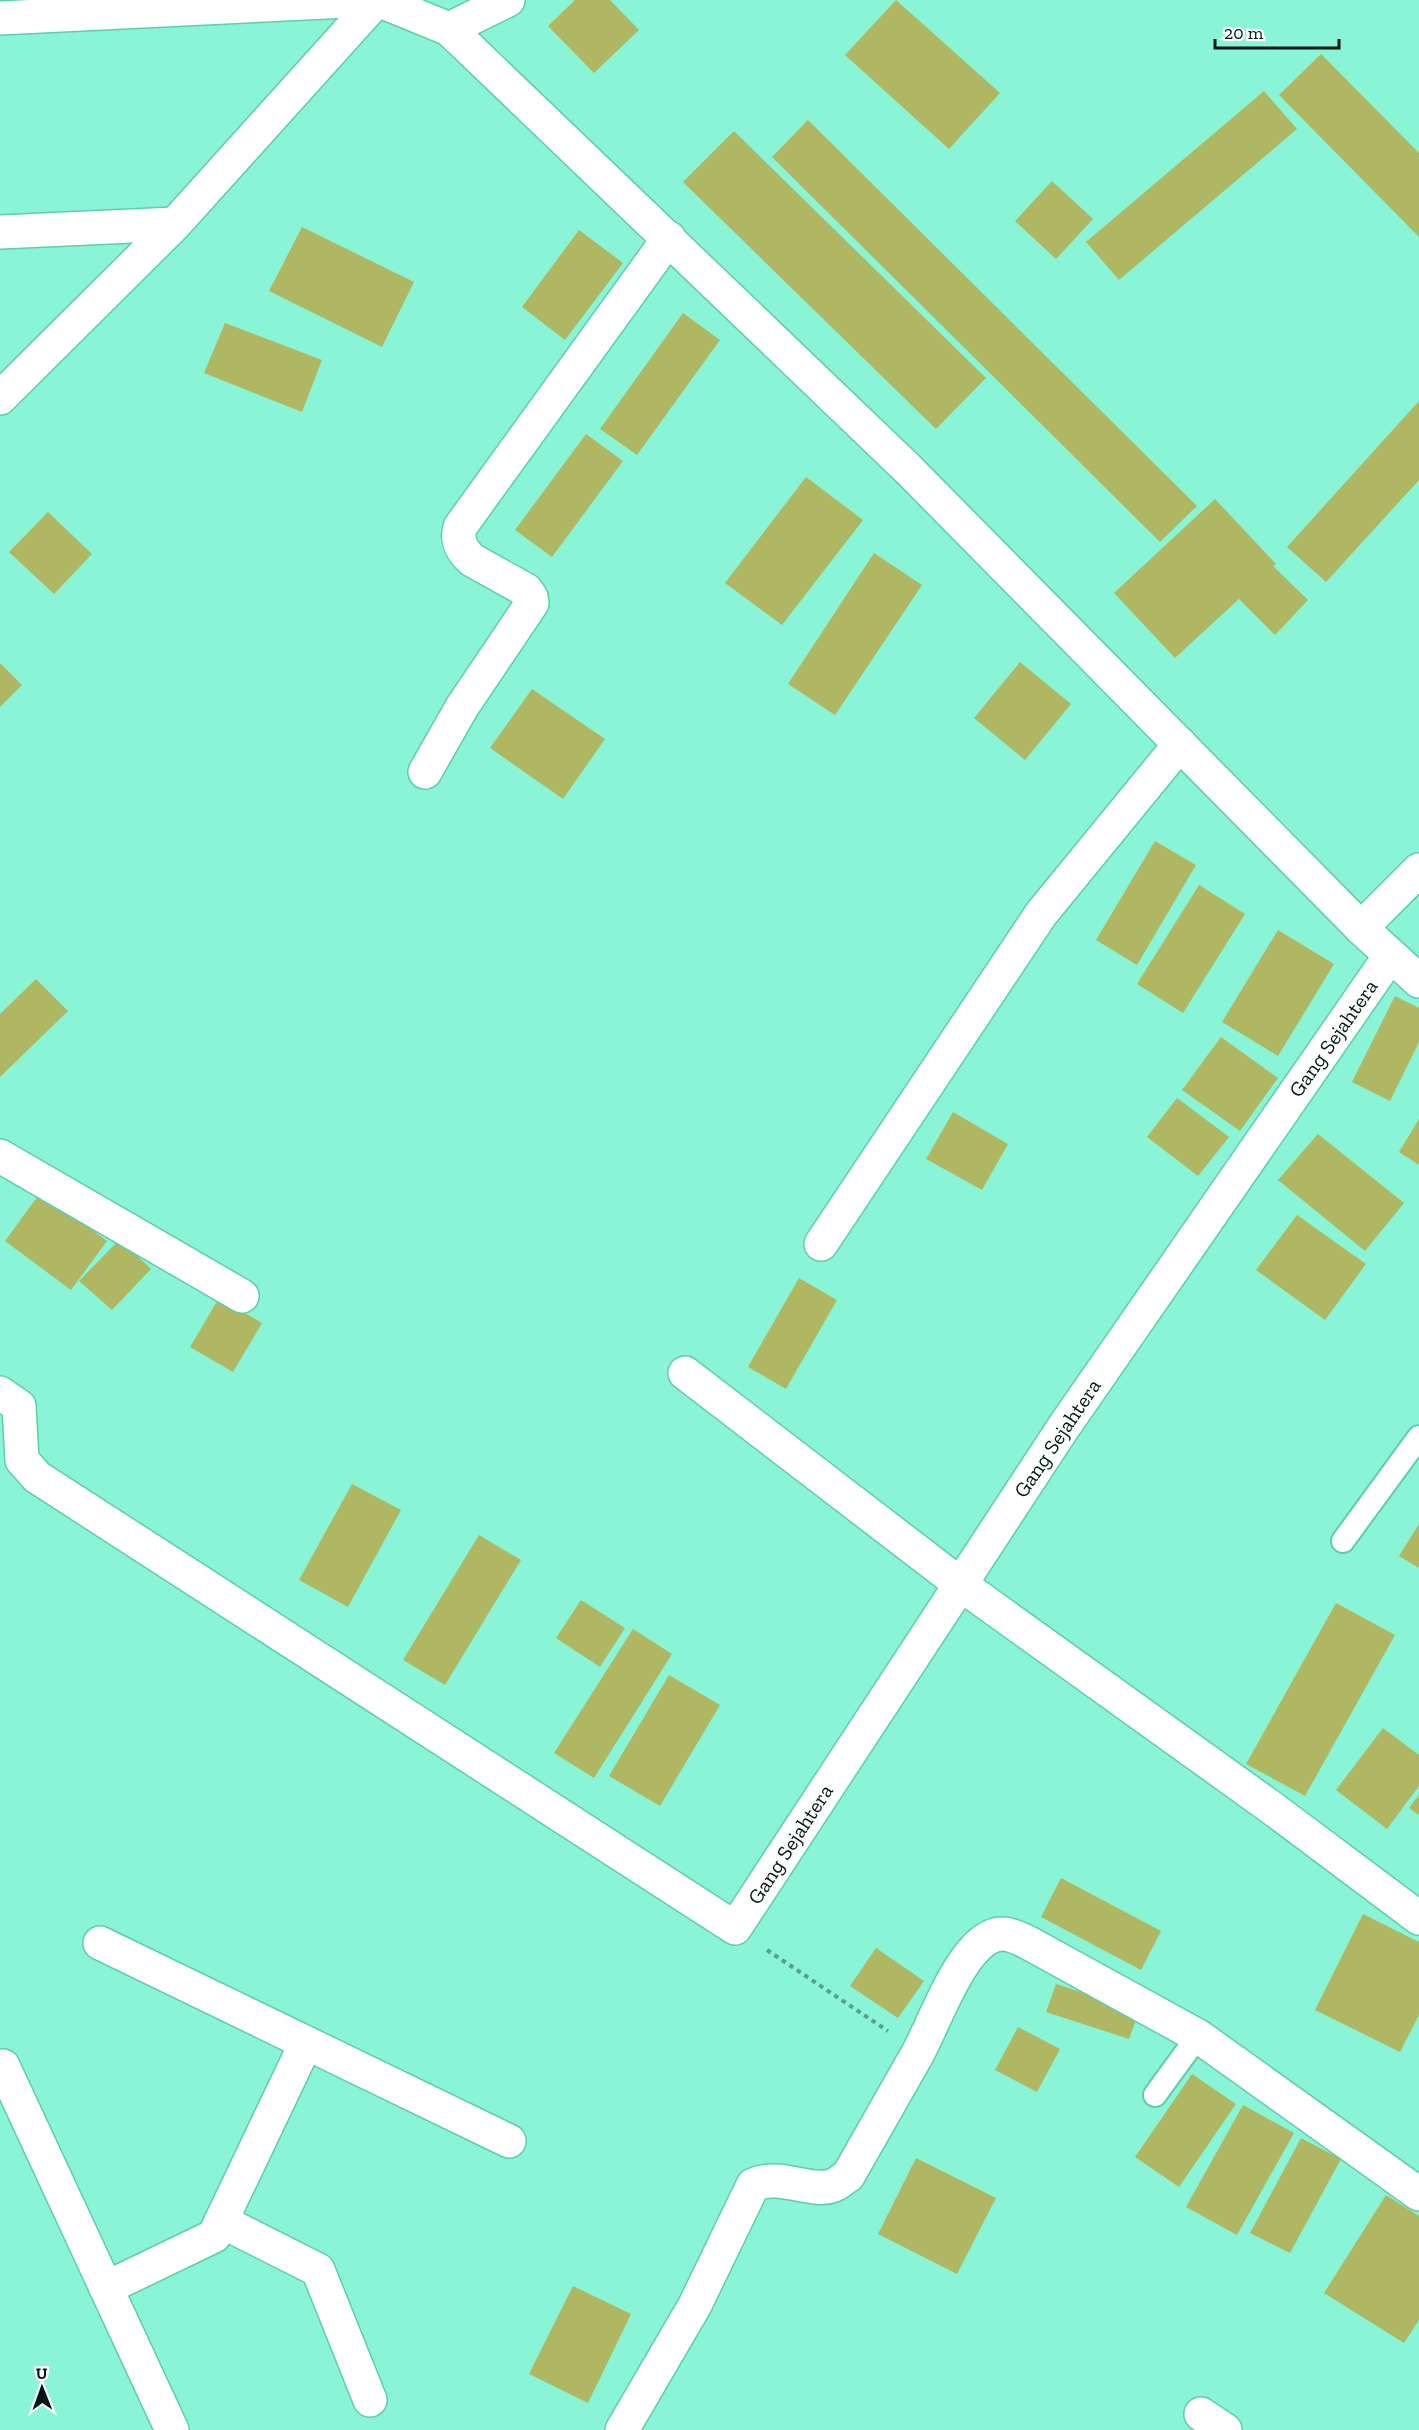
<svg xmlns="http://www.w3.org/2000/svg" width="1419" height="2430" font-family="'Zilla Slab',serif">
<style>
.building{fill:#b0b762}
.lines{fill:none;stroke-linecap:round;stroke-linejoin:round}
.lane-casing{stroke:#5fccaf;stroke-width:26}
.street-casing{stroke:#5fccaf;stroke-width:36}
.path{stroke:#55a18b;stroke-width:4;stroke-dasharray:4.5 4.5;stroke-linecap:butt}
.lane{stroke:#fff;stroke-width:22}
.street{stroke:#fff;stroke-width:33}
.labels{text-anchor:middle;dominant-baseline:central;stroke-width:5;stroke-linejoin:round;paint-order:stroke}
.street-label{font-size:21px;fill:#021912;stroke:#fefefe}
</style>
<rect width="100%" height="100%" fill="#89f5d6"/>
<g class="building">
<polygon points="575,0 610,0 639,30 594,73 548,26"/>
<polygon points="896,0 1000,93 949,149 845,55"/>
<polygon points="1321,54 1419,153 1419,237 1279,95"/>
<polygon points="1264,91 1297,129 1119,280 1086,242"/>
<polygon points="808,120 1197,506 1160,542 772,157"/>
<polygon points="734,131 986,378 936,429 683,182"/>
<polygon points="1052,181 1093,219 1056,259 1015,221"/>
<polygon points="302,227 414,282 382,347 269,291"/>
<polygon points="579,230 623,263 565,340 522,307"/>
<polygon points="683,313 720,340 637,455 600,429"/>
<polygon points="225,323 322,360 302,412 204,373"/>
<polygon points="1419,401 1419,480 1326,582 1287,547"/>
<polygon points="586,434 623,461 552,557 515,530"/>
<polygon points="806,477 863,520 782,625 725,583"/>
<polygon points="1215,499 1276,564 1273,566 1308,600 1275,635 1239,599 1175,658 1114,593"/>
<polygon points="48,512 92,554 54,594 9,552"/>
<polygon points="874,553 922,585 835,715 788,684"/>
<polygon points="1020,662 1071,704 1025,760 974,718"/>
<polygon points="0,663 22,685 0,707"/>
<polygon points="532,689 605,739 563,799 490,748"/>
<polygon points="1155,841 1196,865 1137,965 1096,940"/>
<polygon points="1199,885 1245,914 1183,1013 1137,984"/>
<polygon points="1278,930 1334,964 1278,1056 1222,1022"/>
<polygon points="36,979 68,1011 0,1077 0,1014"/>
<polygon points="1395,996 1419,1008 1419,1042 1390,1101 1352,1082"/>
<polygon points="1221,1037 1278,1078 1240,1131 1182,1090"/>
<polygon points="1177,1098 1229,1137 1198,1176 1147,1137"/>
<polygon points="953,1112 1008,1144 982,1190 926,1159"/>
<polygon points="1419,1119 1419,1165 1399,1152"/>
<polygon points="1318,1134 1404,1203 1365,1251 1278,1180"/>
<polygon points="41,1192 107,1241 71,1290 5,1241"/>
<polygon points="1297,1215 1366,1264 1325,1320 1256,1270"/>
<polygon points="120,1239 151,1269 112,1310 79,1281"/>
<polygon points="799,1278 837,1300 786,1389 748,1367"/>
<polygon points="219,1298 262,1323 233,1372 190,1347"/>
<polygon points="352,1484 401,1510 348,1607 299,1580"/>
<polygon points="1419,1524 1419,1568 1399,1556"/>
<polygon points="479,1535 521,1560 445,1685 403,1660"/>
<polygon points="581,1600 625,1628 600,1667 556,1638"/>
<polygon points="1336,1603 1395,1635 1305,1796 1246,1764"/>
<polygon points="633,1629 672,1654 594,1778 554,1753"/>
<polygon points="669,1675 720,1705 660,1806 609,1776"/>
<polygon points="1383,1728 1419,1755 1419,1786 1387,1829 1336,1790"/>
<polygon points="1419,1795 1419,1815 1409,1808"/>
<polygon points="1061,1878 1161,1931 1141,1970 1041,1917"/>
<polygon points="1363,1914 1419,1942 1419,2015 1400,2052 1315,2010"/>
<polygon points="876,1948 924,1981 898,2018 850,1986"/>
<polygon points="1056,1984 1139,2011 1129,2039 1046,2012"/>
<polygon points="1018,2027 1060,2049 1037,2092 995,2070"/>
<polygon points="1192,2074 1236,2104 1179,2187 1135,2157"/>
<polygon points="1243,2105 1294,2133 1237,2235 1186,2207"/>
<polygon points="1301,2138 1341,2159 1290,2253 1250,2233"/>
<polygon points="916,2158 996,2198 957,2274 878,2234"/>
<polygon points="1386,2195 1419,2216 1419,2320 1404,2343 1324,2293"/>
<polygon points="573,2286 631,2314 588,2403 529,2374"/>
</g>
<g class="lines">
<g class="lane-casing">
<g id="lane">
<polyline points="1343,1541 1419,1437"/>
<polyline points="1155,2095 1198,2036"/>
</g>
</g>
<g class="street-casing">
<g id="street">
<polyline points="378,0 449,29 908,469 1361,928 1419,981"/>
<polyline points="0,18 368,0"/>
<polyline points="449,29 508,0"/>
<polyline points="0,232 175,224"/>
<polyline points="0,398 175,224 377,0"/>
<path d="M425 772 462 707 532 603 531 597 526 590 472 560C462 551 456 540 460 527L669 238"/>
<polyline points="1361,928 1419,870"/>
<polyline points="0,1156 242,1296"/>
<polyline points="821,1244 1041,914 1180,744"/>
<polyline points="685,1373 960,1584 1272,1808 1419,1918"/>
<polyline points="0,1393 19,1406 22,1460 37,1477 735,1928 1063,1428 1390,956"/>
<polyline points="100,1943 509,2141"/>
<polyline points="3,2066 172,2430"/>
<polyline points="221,2221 318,2270 370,2400"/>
<polyline points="106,2288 214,2236 306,2043"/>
<polyline points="1201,2414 1225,2430"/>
<path d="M622 2430 695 2305 753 2185C781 2172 815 2196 836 2184 840 2182 844 2178 848 2176 871 2135 895 2094 918 2053 935 2021 956 1960 985 1940 1000 1929 1012 1935 1027 1942L1198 2036 1419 2194"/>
</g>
</g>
<polyline class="path" points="767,1950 888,2031"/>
<use href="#lane" class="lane"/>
<use href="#street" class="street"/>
</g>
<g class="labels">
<g class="street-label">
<text transform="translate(1333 1038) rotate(-55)">Gang Sejahtera</text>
<text transform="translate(1057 1438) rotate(-56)">Gang Sejahtera</text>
<text transform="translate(790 1844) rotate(-57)">Gang Sejahtera</text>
</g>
</g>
<g transform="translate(42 2388) rotate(359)" stroke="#fefefe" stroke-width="4.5" paint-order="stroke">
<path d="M0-4.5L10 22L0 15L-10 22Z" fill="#021912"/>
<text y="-9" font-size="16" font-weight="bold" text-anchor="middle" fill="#021912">U</text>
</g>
<path d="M1215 39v9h124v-9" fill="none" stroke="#021912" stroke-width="3"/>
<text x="1224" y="39" font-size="18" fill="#021912" stroke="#fefefe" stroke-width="4.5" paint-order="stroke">20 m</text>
</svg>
